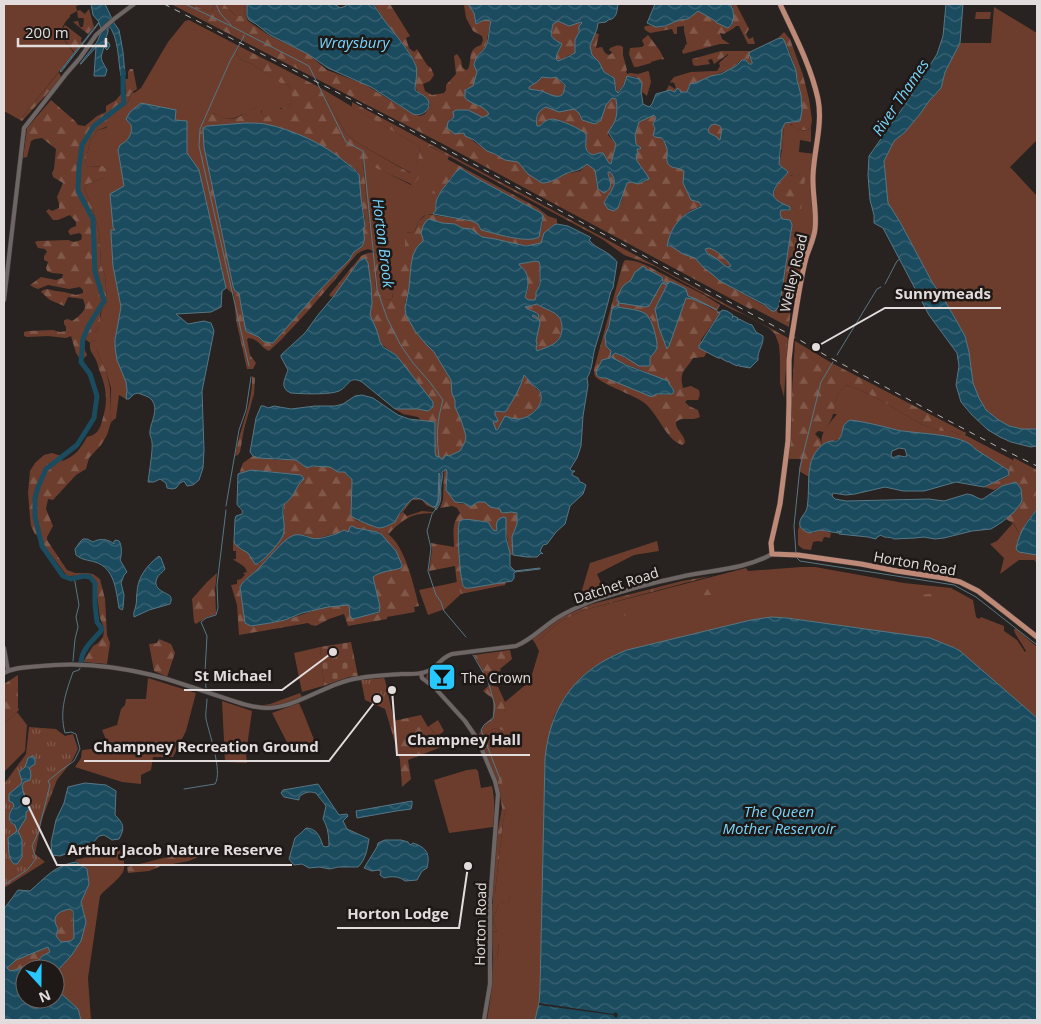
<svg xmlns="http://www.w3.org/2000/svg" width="1041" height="1024" font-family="'Open Sans',sans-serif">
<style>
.green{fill:#6c3d2d}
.forest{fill:url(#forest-firs);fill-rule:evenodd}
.cemetery{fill:url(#cemetery-stones)}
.park{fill:url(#park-tufts)}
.water{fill:url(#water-waves);stroke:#577784;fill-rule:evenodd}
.pier{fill:#282220}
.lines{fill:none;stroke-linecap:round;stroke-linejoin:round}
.stream{stroke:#577784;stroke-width:1}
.river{stroke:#1b4b5e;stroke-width:5}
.minor-casing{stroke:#433d3c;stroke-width:5}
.major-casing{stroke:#433d3c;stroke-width:6}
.minor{stroke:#6d6664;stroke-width:4}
.major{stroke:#bf8977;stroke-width:5}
.rail{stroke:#bab4b3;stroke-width:1;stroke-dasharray:6 6;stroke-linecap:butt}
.major-bridge-casing{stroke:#433d3c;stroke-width:6;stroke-linecap:butt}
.major-bridge{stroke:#bf8977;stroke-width:5}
.labels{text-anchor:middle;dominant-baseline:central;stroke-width:5;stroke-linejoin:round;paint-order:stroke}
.street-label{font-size:14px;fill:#e2dddc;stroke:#1e1816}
.poi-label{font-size:14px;fill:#e2dddc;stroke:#1e1816;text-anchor:start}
.water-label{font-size:15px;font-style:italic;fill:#78d5fc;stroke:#1e1816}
.leader{fill:none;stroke:#e2dddc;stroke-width:2}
.callout-dot{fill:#e2dddc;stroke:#1e1816;stroke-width:2}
.callout-label{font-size:15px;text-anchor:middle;font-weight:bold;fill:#e2dddc;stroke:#1e1816;stroke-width:5;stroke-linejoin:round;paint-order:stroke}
</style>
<defs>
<pattern id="forest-firs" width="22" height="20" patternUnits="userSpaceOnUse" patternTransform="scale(1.25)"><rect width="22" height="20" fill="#6c3d2d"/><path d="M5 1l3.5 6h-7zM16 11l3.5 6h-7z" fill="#81594b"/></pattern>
<pattern id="cemetery-stones" width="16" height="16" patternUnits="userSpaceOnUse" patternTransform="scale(1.25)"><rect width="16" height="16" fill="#6c3d2d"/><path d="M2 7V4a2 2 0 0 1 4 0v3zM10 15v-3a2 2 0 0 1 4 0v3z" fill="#81594b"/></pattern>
<pattern id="park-tufts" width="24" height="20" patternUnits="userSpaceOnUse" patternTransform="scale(1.25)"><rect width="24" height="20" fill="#6c3d2d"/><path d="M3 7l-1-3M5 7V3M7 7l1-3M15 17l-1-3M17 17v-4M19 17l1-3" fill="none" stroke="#81594b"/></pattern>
<pattern id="water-waves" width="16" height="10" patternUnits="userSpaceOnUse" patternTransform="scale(1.25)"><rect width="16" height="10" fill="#1b4b5e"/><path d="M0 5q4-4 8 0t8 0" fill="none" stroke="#3c6474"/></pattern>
</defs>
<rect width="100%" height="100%" fill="#282220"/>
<g class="green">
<path d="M4 4H83L76 6 77 11 70 15V17C55 31 64 40 74 53L20 120 4 111Z"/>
<polygon points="188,4 214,4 212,12"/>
<polygon points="224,4 246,4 244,16 236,16"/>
<polygon points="994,7 1037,33 1037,140 1010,167 1037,196 1037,429 1022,429 1009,426 997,419 986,410 979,399 973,383 969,352 965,336 948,306 932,282 900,222 888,203 884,161 894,141 905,132 920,114 929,101 941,88 945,72 960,43 991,43"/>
<polygon points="976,12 991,12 990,19 975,19"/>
<path d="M189 20 239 46 236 53 242 60 250 63 274 78 288 85 292 90V99L290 106 285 109 281 108 267 117 262 115V111L256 108C249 110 244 114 237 117 230 121 219 117 213 113L200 140 234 295 226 288 199 170 187 153V122L130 123C135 133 128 141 120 145L118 150 124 186 116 230 113 266 121 307 115 340 122 372 126 382 127 390 126 399 119 395 116 418 111 422 110 414 111 388 106 371 96 349V341L93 340 90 343 85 339 86 335 91 332 97 331C101 323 99 316 103 308H105L107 300 105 276 101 264 99 232 93 210 84 189 88 184 104 178 100 166 88 167 85 162 91 139 94 136 97 130 106 128 117 112 128 102 132 92 134 93 141 88 168 42 185 21Z"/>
<path d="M319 87 420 147C419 155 418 168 411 173L361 145 347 135Z"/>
<path d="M788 123C795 127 800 132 808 130L811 127V142L800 140 799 152 816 154 813 174 816 221 809 250 801 268C801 260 800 258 798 252 797 247 800 240 801 235L797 231 791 233 792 225 789 220 782 219 781 218 780 212 782 210 789 211 800 174 794 176 789 175 787 171 784 170 779 164 782 150 784 125Z"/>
<path d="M429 146 449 156 433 193 438 195 435 206 436 210 433 214C421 213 418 223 414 233L406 232 405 250 394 277 393 293 392 299 387 300C363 285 385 268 377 252H374L373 251 369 223 363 161 411 185Z"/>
<path d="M846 385 860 390 877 398 921 424 940 431H951L961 435H965L1013 460 1008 470 975 449C971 443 958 438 951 437 940 435 928 434 916 433 894 430 872 424 850 420L842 431 841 437 839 439 822 445C819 433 830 423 837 414H833C835 403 836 392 846 385Z"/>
<polygon points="1013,523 1020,535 1016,549 1037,554 1037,563 1034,560 1019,560 1000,574 1004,558 990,544 997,541"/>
<polygon points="800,524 800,526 813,533 820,530 831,533 830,538 824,537 822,542 818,541 813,542 811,550 803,549 798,545 798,530"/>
<polygon points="657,541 659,551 634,555 597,574 606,594 587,600 582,590 590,563"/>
<polygon points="801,567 815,567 904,583 951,588 973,600 976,617 979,619 981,617 1004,626 1004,631 1017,640 1025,652 1026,651 1015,633 1014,630 1015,628 1037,647 1037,718 960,651 954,647 952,648 930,638 781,617 771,617 751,620 638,648 616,654 594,667 583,676 564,698 554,716 545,759 540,990 539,1003 535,1020 487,1020 490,1001 493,959 497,958 499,944 492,942 491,931 497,932 493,920 498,905 502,901 506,908 511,895 497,894 495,892 503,822 506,809 484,734 495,728 503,731 505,702 530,681 539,651 535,643 561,621 584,610 746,568 748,571"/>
<polygon points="457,582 461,594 445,609 428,615 419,590"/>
<polygon points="320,647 324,684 323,686 302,692 294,653"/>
<polygon points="432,671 434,672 438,685 437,686 426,678 427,674"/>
<polygon points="148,678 196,693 186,731 173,757 153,757 151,770 141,775 141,784 122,782 75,767 81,758 82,750 109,747 102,730 117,725 121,709 125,705 126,699 146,699"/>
<path d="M300 693 302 697 301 698C285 704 274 707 257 706L270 704Z"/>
<polygon points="222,701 252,711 246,754 247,763 225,762"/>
<path d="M299 703C306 717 310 732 317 746L291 750 272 713Z"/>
<polygon points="17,712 27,725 25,751 4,772 4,724"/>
<polygon points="438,720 444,731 437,737 429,726"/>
<path d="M476 769 478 771 481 788 492 786C495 800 495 812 493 827L449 833 434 780 467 770Z"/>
<path d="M122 849C123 855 125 863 124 869 123 877 105 889 100 896L88 978 91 1020H81L78 1009 55 988V973L71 956 86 922 81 902 89 884 87 869 75 860Z"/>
</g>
<g class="forest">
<path d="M15 4H26L33 19C26 15 21 10 14 8Z"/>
<path d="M171 4H188L212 12 214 4H224L236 16H244L246 4H247L246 16 248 21 270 36 308 54 327 70 364 84 411 113 420 116 425 114 430 105C427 93 417 95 416 88 414 81 419 74 416 65 410 50 394 33 384 20 380 15 378 9 374 4H390L410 36 406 38 409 48 414 52 417 49 427 65 431 68 434 75 430 81 423 84 425 91 432 95 444 93 446 90V85L456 74 454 56 457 54 461 60 462 67 466 70 468 69C473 59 466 50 481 45L483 40 482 36 473 31 466 18 464 5V4H468L474 13 476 24 484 20H489L491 22C486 34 490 47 478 55 477 62 477 85 471 88 469 89 468 88 466 88L473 102 486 109 490 114 484 117H482L468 110H456L454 117 450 119 447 128 457 133H464C480 148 497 158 518 162L528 174 542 183 557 179 564 174 580 171 587 164 595 170 597 185 610 186C611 179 607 176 608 172H610L613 174C616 185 612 192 606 200L618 208 622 200 625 184 631 182 638 184 647 181V175L637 161 636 155 638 153 637 149H640L641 148 636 144 635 135 639 122 654 115 656 118 654 121 653 126 667 147 668 155 676 167H679L684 171C684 173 684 176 684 179 683 188 690 201 699 202L701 205V206C680 213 674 226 667 245L668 247 671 246 684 254 695 258 703 267 713 274 720 281 774 311H775L780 302 781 296 791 233 797 231 801 235 798 247V253L801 257V268L791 308 789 327 753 308 750 309 443 144Z"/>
<path d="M730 4H736L749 29 746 34 749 39 753 37 755 44H748L739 26H736L734 28 724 34 720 33 722 39 730 44H720L683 54 682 51 685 47V45L687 44 684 31V26L677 27V34H674L672 29 650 33 645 30 644 27C651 23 656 28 663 27 668 26 672 22 677 21 680 20 683 20 685 19 690 18 694 14 698 11L728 28 732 25 733 7Z"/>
<polygon points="89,9 94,27 88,34 73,22 78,21 80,27 83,27 84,19 83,18 78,18 77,11 80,10 82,12 85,14"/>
<path d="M558 21 563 23 566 25C574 26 575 22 581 22L582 23C578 31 574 43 575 53L567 56 563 60 558 61 556 59C557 53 562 48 561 43 549 40 551 33 553 24Z"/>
<path d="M65 25 82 38 81 40 82 43 75 53C68 44 58 35 65 25Z"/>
<path d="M784 32 790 39 803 75 809 99 812 120 811 127 808 130C801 131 795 129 791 124H786L784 125 782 150 780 149 781 132 784 125 786 123 795 122 802 111V106C800 89 793 50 782 38L777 39Z"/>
<path d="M595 33 599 34 596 48 602 47C604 51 604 53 609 55L612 53V52L609 50 610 48 618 45 619 47V45L623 47V55L627 70 626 71 627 74 630 73 638 74 648 71 649 72 651 82 647 96 641 91 642 86 636 77 628 76 626 78C624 86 622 86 618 92H617L616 86 612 76 604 72 599 62 592 55 590 47Z"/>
<polygon points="648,35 649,36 660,51 664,59 662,60 661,59 651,62 651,63 637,67 634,67 629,54 630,48 642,47 644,45 642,40"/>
<path d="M239 46 319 87 347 135 361 145 410 173C418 168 419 155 420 147L352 107V102C497 180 643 259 788 338L784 397 780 383V357L779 345 775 334 769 328 745 315 731 309 654 266 624 255 602 239 430 146 431 152 418 179 413 185 363 162 369 223 372 242 373 251 368 249 362 251 357 254 308 311 280 341 269 351C260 347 260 340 249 338L247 339 250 355 256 363 253 369H247L236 320 234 295 200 149V133L209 112C216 114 223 119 232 119 243 118 247 106 261 109L262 115 267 117C278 105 279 112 290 106 293 97 294 83 281 83L250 63 242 60 236 53ZM245 123C251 123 258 123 265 124 270 125 275 127 280 129 312 138 332 150 358 172L361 198 365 220 363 230V245L353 253 350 259 317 293 273 343 264 342 260 337 247 332 246 331 241 306 239 293 236 291 233 286 214 196 203 128 207 126Z"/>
<path d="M721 51H753L750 52 749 57 752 63 750 64 747 61H740C733 70 722 72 712 76 704 78 697 82 689 85L687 92H681L679 89 675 92 672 91H666L669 85 675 89 676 87 675 86V84L672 82 671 83 670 82 674 77 691 72 717 71 720 66 719 63 728 55V54L714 64 712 59 708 60 710 64 696 66 693 65 692 59Z"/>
<path d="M130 69H133L137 89 131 93 128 102 118 112V119C111 125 105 128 97 130L94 136 91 139 85 162 88 167 103 166 106 169V175L104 178 88 184 84 189 93 210 99 232 101 264 105 276 107 300 105 308H103L100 314V323L97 331 91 332 86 335 84 348 87 355 81 361 76 353 71 336 66 338 48 336 27 337 24 336V332L28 331 53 330 60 332 66 331V327L64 324V320L68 319 72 321C76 319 85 311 85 307 85 304 84 302 83 299L68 297 64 306 50 300 41 292 43 290 47 289 56 291 64 292 76 295 83 293V290L80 287 69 289 48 285 38 289 33 287 30 285 41 277 56 280 62 278 63 274 52 273 47 271 46 268 48 262 44 260V256L47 252 45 249 38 248 35 242 37 241 68 240 74 242 81 240 82 236 80 233 70 235 68 231 71 228 76 226V222L70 215 58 220H53L46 211 49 209 52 211 59 208V204L57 197 63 183 53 177 52 173 54 169 56 149 42 138 35 139 31 141 27 157 23 158 27 128 51 100 75 121 78 125 85 126 97 116 106 112V106L116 100 121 94H126L125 79H128V72Z"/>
<polygon points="59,72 61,77 60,80 22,121 20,120"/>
<path d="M543 77 551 78 556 77 565 86C564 89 564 93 562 95 558 99 546 93 542 91 538 90 533 90 529 89V87L540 78Z"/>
<path d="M612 98 616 99C617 110 618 122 609 130L608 135 616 144 611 164 609 163 603 153H598L592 155C582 151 587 143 586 134 581 129 560 119 553 119 547 120 542 123 539 127L536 125C537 116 538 110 546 106 556 111 563 112 574 109L579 113 580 118 601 119 605 105Z"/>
<path d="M715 123C726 129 721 131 720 140L717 139V137L709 133 708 130 711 125Z"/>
<path d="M447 159 538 208 548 216 557 219V224C547 227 545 235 541 243L533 245H520L495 239 482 237 471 229 462 228 455 224 442 223 434 220 422 243 417 246 411 265 409 288 405 303 419 336 434 352 451 380 452 394 455 400V407L461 420 466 436 465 442 460 451 449 456 446 455 443 459H441L440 457H436L435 452 434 422 421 421 418 417 403 414 395 409H418L428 411 432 408 433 403 396 355 381 344 377 331 370 315 372 303 371 285 369 275 359 261 334 296 331 297 329 295 361 256 368 253 377 252H378C383 270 364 286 387 300L392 299 393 293 394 277 399 255 403 253 405 250V232L414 233 419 221 427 214 472 221 478 224 480 229C497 234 519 242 537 238 541 231 545 220 541 213L476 178 463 169 452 176 438 195 432 193Z"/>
<path d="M788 172 791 176 800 174H803L805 178 801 211H789C787 204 779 203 774 198 773 186 781 181 788 172Z"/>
<path d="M709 248C715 249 728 260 731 266 723 266 708 256 705 249Z"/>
<path d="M625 260C641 260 652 269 665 275 683 285 703 293 720 305L717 311 720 313 701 340V349L707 352 704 357 693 358C685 372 679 370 683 388L691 386 699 390C700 393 700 397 698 400H687L685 402 689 406 698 410 700 417C690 422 683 415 676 422 675 430 685 434 685 443L682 445C664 439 658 410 640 400 632 395 598 382 595 376 594 374 594 371 594 369L623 263ZM646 268V270L668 284 669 282 687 292V296L707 305 716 311 693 299 686 297 669 346 655 309 667 285 662 282 654 296 650 305 645 307 622 302 619 304 618 307 635 310 651 319 657 345 650 358V365L642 366 615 353 612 356 613 359C630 367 663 375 674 390L672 394C649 397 627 387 606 378L611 351 607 348C603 331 613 316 619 300L616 299 623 286 631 280 634 274 637 271Z"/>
<path d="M536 261 540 262V265C539 274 541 285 536 292V297L535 300H528L525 297C526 294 528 292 528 289 529 281 526 270 520 266L519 264Z"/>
<path d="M537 304C544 309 552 310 558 316 561 319 562 323 562 328 562 342 550 348 537 351L536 350 537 344 536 341 538 334V320L532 316V315L535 316 534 311 528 310 525 307Z"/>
<path d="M93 340 96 341V349L106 371 110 388V414L111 422 107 435 101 445 89 458 86 469 76 475 53 500 48 499 46 509 53 526 47 537V540L67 570 75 573H87L93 574 100 579 105 599 107 635 110 643 107 664 83 662 93 646 98 643 103 637 104 631V628L100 618 95 580 89 575 69 576H67L46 548 38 536 35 534 31 526 30 517 28 493 30 471 35 463 44 455 52 453 61 456 62 461C75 457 81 448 87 437 96 435 100 430 102 421 108 403 107 389 100 372 98 368 98 364 96 360 93 353 89 352 90 343Z"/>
<path d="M795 341 830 362 966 433 965 435H961L951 431H940L921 424 877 398 860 390 846 385C834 395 837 401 833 414 832 420 827 426 824 432L818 431 815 434 820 439 822 445C812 458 812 462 809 477L799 471 801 460 800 459H788Z"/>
<path d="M524 375C528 377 528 381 532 384 536 389 542 392 541 400 540 409 527 419 518 420 514 420 510 417 506 416 503 420 499 429 495 430L493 422H497L498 420 495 415V411L501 412 506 411C513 400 521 387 524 375Z"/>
<path d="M252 376 255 378 254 394 244 429 240 452 238 455 235 456C237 446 239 437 242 428 247 411 253 394 252 376Z"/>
<path d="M253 456 259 458H269L275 460H296L305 467 330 466 339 472H345L347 476 352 479 351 507 356 520 374 526 390 524 402 512 408 502 414 498 425 501 429 505 433 507 438 500V473L440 474 439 501 435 509 426 505 422 500H412L403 512 407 516 422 511 433 512 432 513C416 514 410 515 398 525 394 528 392 530 389 534L387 532V533C406 547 413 584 419 606L414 607 415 612 387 617V619L348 626 344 614 329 619 316 626 311 625 308 623 239 635 237 605 231 585 237 584V580L241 579 245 575 243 573 247 572C245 564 238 564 233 559H236V551H233V541L234 540C237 548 243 549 249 554 252 557 253 561 257 564H259L281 539 284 531 283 524 284 505 293 495 296 487 303 480 301 475 256 470H251L239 474 243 463ZM356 528 379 532 396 551 402 565V567L399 569C391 569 379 572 373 577L380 607 378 613 368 615 350 613 349 605C328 604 306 613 286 620 274 623 263 624 251 626L241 598 240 587 246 579 259 569 287 539 296 535H305L312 539 319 538 345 531 348 532Z"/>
<path d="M1014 458 1037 470V508L1026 523 1020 535 1014 524 1006 519 1021 503C1023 496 1021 486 1016 482L1002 486 994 490 984 487 1009 476V473L1008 470Z"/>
<path d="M446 469 447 472 446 490C449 493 452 499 454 501 458 505 470 504 476 504L478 502H485L489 506 500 509 504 512H511L517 513V524L513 533V555H510L506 530 503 517 497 521V530L496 531 493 530 488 522 471 520H462L458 528 462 584 470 588 506 582 505 585 461 594 457 585 455 566 429 571 432 550 431 543 454 547C454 535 451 523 460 513L457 508 452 506 440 508 443 500 444 470Z"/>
<polygon points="217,573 215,589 216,614 207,617 196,624 194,622 192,599 207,582"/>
<polygon points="711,576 584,610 561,621 535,643 532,639 564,616 592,604 682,581"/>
<polygon points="712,583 720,594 686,597 688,588"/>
<polygon points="947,592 947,599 921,600 920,595"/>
<polygon points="628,604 633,612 617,619 614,610"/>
<polygon points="159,639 171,644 175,653 167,677 154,671 149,644 157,643"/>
<polygon points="510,650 512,659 500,669 501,670 488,681 474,655"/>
<polygon points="18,675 18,708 19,710 4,724 4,684"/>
<polygon points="489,685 498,687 505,702 504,731 495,728 484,734 485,738 501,774 506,809 503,822 495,892 497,894 502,890 508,890 511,895 506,909 502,901 498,905 493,920 497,932 491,931 490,907 493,903 493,882 495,845 502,808 498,783 478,735 487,722 493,718 493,699 483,691"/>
<polygon points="421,715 428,727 429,726 436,736 436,740 439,741 441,740 444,746 408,760 411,779 402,787 400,760 389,722"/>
<polygon points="200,849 202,855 189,861 161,866 149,871 128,873 127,867"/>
<path d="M70 909 72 910 74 938 71 941 61 942 56 936C59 927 57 930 55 923 53 914 63 910 70 909Z"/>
<polygon points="492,942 499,943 497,958 493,959"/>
<path d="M48 947 50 952 42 956 40 960C27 963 23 969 10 971L6 968 16 960Z"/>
</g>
<polygon class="cemetery" points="351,642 358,676 349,677 323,686 324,684 320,647"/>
<g class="park">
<polygon points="384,678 385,680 394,721 389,722 385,709 365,700 361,680"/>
<polygon points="29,727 56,729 65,736 73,734 78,749 72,761 57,780 42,819 35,854 45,862 4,888 4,784 26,754"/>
</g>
<g class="water">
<path d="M91 4H105L114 23 119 30 123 52 125 75 121 76C118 62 119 36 108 25V32L104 43 108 42 109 43 110 46 107 50 104 47C100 60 100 57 107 70L105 76H94L96 47 81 64H80L97 42 102 31 99 23 61 72 60 71 99 22 93 15Z"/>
<path d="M247 4H329L336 5 340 8 346 6 345 4H373C377 9 380 15 384 20 393 32 411 52 416 66 418 74 415 82 415 90 418 93 426 96 428 100 432 110 421 117 413 114L371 87 328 68 308 54 270 35 256 24 249 20 247 16Z"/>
<path d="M468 4H618C617 11 617 19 608 20L606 22 598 23 597 29 591 43 590 47 592 55 599 62 604 72 614 78 616 91 618 93 624 85 627 76 639 79 642 84 641 91 643 104 649 107 652 104 656 94 670 90 675 92 676 90 678 88 681 92H687L690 84 695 83 711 76 721 74 736 66 742 60H746L749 64H752V62L749 54 750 52 777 39 782 38 784 40 796 71 797 80 801 95 802 111 800 121 785 123 782 129 779 164C781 168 786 169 788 172 783 179 765 193 778 201 781 203 786 205 790 207V210H781L780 214 782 219 790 220 792 225 781 296 778 308 775 311H772L765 305 720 281 712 274 703 267 695 258 683 254 671 246H667C671 226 681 214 701 207V205L699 202 691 200 683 183 684 171C679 167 673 169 669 165 665 161 668 154 667 149 666 145 664 141 662 138L655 137 653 135 655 129 653 124 656 118 654 115 639 122 635 135 636 144 641 148 640 149H637L638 154H636L637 161 647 175 649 179 638 184 631 182 627 183 618 208 614 211 608 209 604 203C608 193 621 184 610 172H608C608 180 616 186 604 193L598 189 595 170 587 164C577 173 576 169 565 174 557 178 551 183 542 183L528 174 518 162 505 160 495 154 487 151 474 140 465 136 464 133 455 134 447 128 448 122 454 117 453 112 456 110H468L482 117H484L489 114C484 105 472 105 465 98V90L473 86 477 72 474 65C474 64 476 58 477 57 479 53 483 52 485 48 490 40 488 30 491 22L489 20H484L476 24 474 13ZM558 21 569 26 581 22 582 23 579 26V32L575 40V53C569 56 564 59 558 61L556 59 557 54 562 44C550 37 550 38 553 24ZM542 77 551 78 556 77 565 85V87C564 89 564 93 562 95 558 99 546 93 542 91 538 90 533 90 529 89V87L537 82ZM612 98 616 99C618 114 617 121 608 132L616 144 611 164 609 163 603 153H599L593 155C582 151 587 143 586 134 581 129 561 120 553 119 548 119 543 122 540 126H537C535 117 538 110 546 107L559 112 574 109 579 113 582 120 595 124 601 120 606 105ZM715 124 720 126 722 129 720 140 718 139 717 137 709 133 708 130 711 125ZM709 248C715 249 728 260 731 266L728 267 724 265 717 259 707 253 705 249Z"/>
<path d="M655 4H730C735 11 735 23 728 28L717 23 714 20 698 11 688 19 679 20 665 26 656 27 647 23Z"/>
<polygon points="946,4 963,4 960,43 945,72 941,88 929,101 920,114 905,132 894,141 884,161 888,203 900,222 932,282 948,306 965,336 969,352 973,383 979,398 986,410 997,419 1009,426 1022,429 1037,429 1037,446 1031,447 1011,442 1000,437 988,430 972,415 961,402 956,385 959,366 957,353 929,315 883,228 874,223 874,215 870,200 868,175 869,156 909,99 937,54 943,36"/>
<path d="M141 103 176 110 175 120 187 121V153L199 170 226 288 222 291 221 307 211 312 176 314 188 324 204 321 211 323 214 331 202 391 204 450 203 468 199 480 193 485 187 486 184 481 180 483 176 488 172 489 167 488 166 483 160 479 154 482H148C149 474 153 450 152 442 152 438 149 436 150 431 151 421 159 410 152 400 149 396 142 395 138 393L134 394 129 399H126L127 390 126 382 117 360 115 347V340L121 307 113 266 111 234V230H115L113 227 110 194 124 186 118 150 120 145C128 141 133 134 131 125L126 119 130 112Z"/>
<path d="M245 123C251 123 258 123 265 124 291 129 325 144 345 162 350 166 356 170 359 175L361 198 365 227 363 228C364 234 366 242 361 247 359 249 356 250 354 252 352 254 351 257 350 259L317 293 273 343 264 342 259 337 247 332 246 331 241 306 239 293 235 291 233 286 204 147 203 128 207 126Z"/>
<path d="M460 168 476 178 541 213 543 216 539 237C526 244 495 233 481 230L478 224 472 221 433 214 436 210C434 198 442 190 449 181 453 176 455 172 460 168Z"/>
<path d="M430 219 442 223 455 224 462 228 471 229 482 237 495 239 526 246 541 243 544 233 554 225 557 224 568 226 590 237 591 238 589 240C597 250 608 250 617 262L613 288 611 291C606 310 601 329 595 348 592 358 593 368 587 378L588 385 583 416 581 446 577 458 570 469 572 471H575L572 473V475L578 478 580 482 583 483 586 485 583 494 570 506 565 524 556 532 547 544 543 545 540 551 543 554 541 553 537 557H527L513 555 512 537 517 524V513L511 512 503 513 501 512 500 509 490 507 485 502H478L470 507 464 503 455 502 446 490 447 472 446 469 442 472C443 477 442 479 441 485 440 496 443 500 436 510L435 509 439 501 440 476 439 473 438 500 436 506 433 507C425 503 424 498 414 498 408 501 397 516 395 522 391 524 384 528 379 528 374 527 355 519 351 516L352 479 347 475 345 472H338L330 467 312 466 307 468 296 460 259 458 253 456 250 452 256 418 261 406H264L268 408 274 406 291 409 315 406H335L343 404 355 396 362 395 373 398 398 415 409 419 435 422V452L436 456 440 457 441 459H443L446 455 449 456 460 451 465 442 466 436 461 420 455 407V400L452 394 451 380 434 352 425 343 415 331 406 315 405 308 409 288 411 265 413 255 417 247 423 241V239L421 233 423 226 427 220ZM536 261 539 262 540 265V284L538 289 536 292V297L535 300H528L525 297C529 287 530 272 520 266L519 264ZM537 304C544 309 552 310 558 316 561 319 562 323 562 328 562 344 549 346 537 351L536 349 537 344 536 341 540 323 539 319H537L532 316 534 315 538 318 539 316C536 310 530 312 525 307ZM524 375C528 378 528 381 531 384 534 386 536 387 538 389 549 402 530 420 517 419 513 419 509 417 505 416L498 429 496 430 493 422H497L498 420 495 415V411L504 412 506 411C513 400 521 387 524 375Z"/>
<path d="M365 258 368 263 371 285 372 303 370 315 377 331 380 342 383 347 396 355 433 402V407L428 411 418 409H395L362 382C349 375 349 386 339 391 330 395 302 394 291 393 279 388 285 379 288 370L281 357V355L305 333 318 315 334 296 359 261Z"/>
<path d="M643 266 646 268V270H649L662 277 663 282 668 284 670 281 686 289 688 296 696 299 717 310 693 299 686 298 669 346 667 349 659 328 655 309 667 285 662 283 649 306 645 307 619 303 618 307C627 309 638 309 646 314 652 319 658 341 657 348 655 353 652 354 650 358V365L649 366H639L625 357 615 353 612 356 613 358 626 365 668 381C669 386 673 387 674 392L672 394H656L652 397 606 378C601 378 597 378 596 372L602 360 610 358 611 351 606 346 605 336 609 326 612 309 614 307 617 306 619 301H617V297L623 286 631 280 635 272Z"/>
<path d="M722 310 727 311 733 315 732 318 734 316 738 318 737 320 739 319C744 321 747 324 752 325L756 332 763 336C764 345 757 351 758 360L750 368 739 366V364L737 366 729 362V361L728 362 722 359V358H718L699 348V346L720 313 717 312H721Z"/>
<path d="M850 420C866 422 881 426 897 430 915 434 964 433 975 449L1008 470 1009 475 984 487 956 482 924 491H903L885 487 855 494 846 495 833 493 832 496 835 499 846 501 929 499 944 501 967 494 972 495 980 499H983L1002 486 1016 482 1021 489 1022 500 1021 503 1014 512 1002 522 991 529 972 531 944 538 935 539 924 537 915 538 894 539C890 536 885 539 881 535L877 537 876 539 868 537 839 534V532H842L837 531 838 533 820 530 809 533C805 531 802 530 800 526 798 518 806 514 807 508 810 493 806 468 814 455 818 448 824 442 832 441 836 441 837 442 839 439 845 433 839 426 850 420ZM899 448 905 449 907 456C900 458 901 453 893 458L891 455 892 451Z"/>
<path d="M251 470 301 475 304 479C298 484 297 488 293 495 290 500 285 502 283 507 282 515 285 523 284 531 284 540 264 560 257 564H255L248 553 241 549 235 544 234 541 235 519 236 516 242 514C244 509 238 508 237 504L238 474Z"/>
<path d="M1037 509V555L1019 552 1016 549C1020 530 1026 524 1037 509Z"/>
<path d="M503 517 506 518V538L510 553V566L515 571 540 568V569L515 572 514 573V578L512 581 470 588H465C462 584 463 585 462 581 460 574 456 525 460 521 465 517 481 522 488 522L493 530 496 531 497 530C496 524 496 519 503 517Z"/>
<path d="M352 526 356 528 377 532 381 534 396 551 402 565 401 568C392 571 380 571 373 577L380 607 379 612 353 619 350 616 349 605 328 607 302 613 285 620 270 623 251 626 245 623 240 587C245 578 253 575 259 568 266 561 284 539 292 536 298 533 305 536 311 538 317 541 338 534 344 530L348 532 350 527Z"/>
<path d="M83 539H87L93 542C99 538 109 539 114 544V541L116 540 119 541C122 545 122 555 120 560L127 572 124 575 121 583 124 595 123 608 122 610 119 608C116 591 115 568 95 562 88 560 82 560 76 555L75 549 80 542Z"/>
<path d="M159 556 161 558 165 569C163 572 158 575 157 578 152 590 166 592 170 596 172 598 171 602 170 604L149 610 134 617C133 612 135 610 136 605 137 601 136 597 137 593 137 578 147 565 159 556Z"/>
<path d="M771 617 787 618 930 638 952 647H953L960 651 1037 718V1020H535L539 1003 540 990 545 759C550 705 577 669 627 650L751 620Z"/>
<path d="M32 756 35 758V764L29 768 31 772 30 773 31 775 30 780 24 782 22 786 24 795 30 805V809L26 812V818L18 831 22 840V857L17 864H14C7 858 9 847 8 838L17 831 15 825C6 821 9 813 14 806L13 803 9 801V794L21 784 22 781 19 772 25 767 28 758Z"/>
<path d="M85 783 106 785 116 791 115 815C124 824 125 828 119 839L112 840 104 835 99 836 92 844 77 850 60 856 52 855 51 843 56 820 64 803 68 787Z"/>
<path d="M318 784 339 815 347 814 348 816 343 821 347 829 369 839C367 850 366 859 358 867H338L330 869 319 867 309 868 302 864 294 865 289 859 295 838 301 833 306 828C316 828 320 836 323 846L326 847 329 846C329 837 328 827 323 819L326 806C323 801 319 798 316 793 309 791 305 792 299 797V800L284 797 281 793 283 790Z"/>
<polygon points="412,801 412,805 411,809 396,811 357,818 356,811"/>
<path d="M385 840H401L408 842 410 845 413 843C428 848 430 855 427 868L422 871 417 880 405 881C399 876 391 876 384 878L380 875 381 871 378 870 372 871 364 868 377 847 378 843Z"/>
<path d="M76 862 87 869 89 884 81 902 86 922 81 941 71 956 55 973V969H25V999H55V988L78 1009 81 1020H9L4 1017V909L18 890 30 891C45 878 55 865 76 862ZM70 909 73 911 74 938 71 941 61 942 56 936 58 929C57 926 55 924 55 921 54 913 64 910 70 909ZM48 947 50 952 42 956 39 960C27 963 23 969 10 971L7 968 16 960Z"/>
</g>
<polygon class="pier" points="539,1003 613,1014 616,1012 618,1015 616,1018 613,1015 539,1005"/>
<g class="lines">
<g class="stream">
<path d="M185 4 231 26 309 66 346 142 363 151 377 289 387 318 400 344 413 363 429 381 443 400C437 421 436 436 439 457"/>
<polyline points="216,4 220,13 231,25"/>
<polyline points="244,35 243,38 230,61 200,129 199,146 249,366"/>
<polyline points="885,284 897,261 900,259"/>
<polyline points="837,355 877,289 881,287"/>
<polyline points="226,506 239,430 246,410 251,377"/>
<polyline points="435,510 432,514 427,531 431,548 428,571 436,595 441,602 444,611 466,637"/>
<polyline points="796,553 794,526 800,467 821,382 833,362"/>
<polyline points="796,557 800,561 954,585 976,597 1037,645"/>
<polyline points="473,655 488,681 495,706 493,718 484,725 481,730 500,779"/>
<polyline points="73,661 75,639 78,627 76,617 79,605 75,582 74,578"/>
<polyline points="206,688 205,672 207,636 201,622 206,618 216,615 218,608 217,585 226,510"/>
<path d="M184 789 215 784C223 772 209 733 206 719 205 713 207 706 207 699"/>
<path d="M4 885 27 870 36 859 32 846 38 833 50 785 48 781 60 771 74 761 80 749 76 734 71 732 65 733C59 711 66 692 73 672L79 670 80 668"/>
</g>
<path class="river" d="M81 662C82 649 93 640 101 631L102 629 97 622 95 605V583L90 577 84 576 71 579 63 576 42 546 35 517V498L38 487 46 469 77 445 94 418 97 396 90 374 81 362 83 339 89 325 104 301 95 272 93 219 78 191 79 167 82 145 94 126 124 103 123 90V71"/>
<g class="minor-casing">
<g id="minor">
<polyline points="4,300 24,128 66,74 80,58 96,35 114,19 134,4"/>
<polyline points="4,648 8,671"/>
<path d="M4 673C14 667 29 667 41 666 77 662 116 666 152 675 183 683 213 695 243 704 251 706 258 708 266 708 298 708 327 682 360 678 373 675 388 675 401 674 410 674 419 675 428 671 438 667 440 658 452 654L516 646C531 640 543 627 557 618 568 611 582 605 595 600 622 591 651 583 680 577 710 570 744 570 772 554"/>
<polyline points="421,673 422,678 435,688 465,721 478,740 495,781 498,794 490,902 490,984 484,1020"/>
</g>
</g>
<g class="major-casing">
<g id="major">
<path d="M780 4C794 34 811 66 818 99 823 124 814 150 813 175 812 193 817 211 815 229 814 239 809 248 806 258 800 281 797 305 793 329"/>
<polyline points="791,341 789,360 789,404 788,441 780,504 771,543 772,554 798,555 861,564 897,571 944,578 960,582 978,591 995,604 1037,637"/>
</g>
</g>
<use href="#minor" class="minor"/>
<use href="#major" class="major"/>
<polyline class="rail" points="164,4 405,127 798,339 825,355 998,447 1037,466"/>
<g class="major-bridge-casing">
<polyline id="major-bridge" points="791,341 793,329"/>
</g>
<use href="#major-bridge" class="major-bridge"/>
</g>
<defs>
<g id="bar-square" transform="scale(1.4375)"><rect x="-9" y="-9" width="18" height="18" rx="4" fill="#27c8ff" stroke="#1e1816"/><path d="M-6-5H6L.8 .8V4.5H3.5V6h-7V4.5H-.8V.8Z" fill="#111"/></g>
</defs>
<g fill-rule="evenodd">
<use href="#bar-square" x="442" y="677"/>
</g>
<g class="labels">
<g class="street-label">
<text transform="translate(793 273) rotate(-77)">Welley Road</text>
<text transform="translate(915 563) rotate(10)">Horton Road</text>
<text transform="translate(616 585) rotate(-18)">Datchet Road</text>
<text transform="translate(480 924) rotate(-89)">Horton Road</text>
</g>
<g class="poi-label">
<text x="461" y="677">The Crown</text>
</g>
<g class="water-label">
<text x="354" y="42">Wraysbury</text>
<text transform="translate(900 97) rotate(-56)">River Thames</text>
<text transform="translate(384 243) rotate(83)">Horton Brook</text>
<text x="779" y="811">The Queen<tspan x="779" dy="17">Mother Reservoir</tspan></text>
</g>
</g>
<path class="leader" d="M816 347L885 308H1001M333 652L282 690H184M392 690L397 755H530M377 699L329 761H84M26 801L57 865H292M468 866L459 928H337"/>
<g class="callout-dot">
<circle cx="816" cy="347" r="5"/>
<circle cx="333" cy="652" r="5"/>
<circle cx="392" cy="690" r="5"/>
<circle cx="377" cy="699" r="5"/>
<circle cx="26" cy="801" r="5"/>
<circle cx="468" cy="866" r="5"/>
</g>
<g class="callout-label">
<text x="943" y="299">Sunnymeads</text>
<text x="233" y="681">St Michael</text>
<text x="464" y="745">Champney Hall</text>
<text x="206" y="752">Champney Recreation Ground</text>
<text x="175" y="855">Arthur Jacob Nature Reserve</text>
<text x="398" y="919">Horton Lodge</text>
</g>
<rect width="1041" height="1024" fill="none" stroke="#e2dddc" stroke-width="10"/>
<g transform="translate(40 984) rotate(159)"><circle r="24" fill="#1e1816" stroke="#6c6765"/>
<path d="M0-4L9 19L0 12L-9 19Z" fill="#27c8ff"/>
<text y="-8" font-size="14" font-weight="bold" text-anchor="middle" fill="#e2dddc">N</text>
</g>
<path d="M18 38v8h88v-8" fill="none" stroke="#e2dddc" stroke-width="2.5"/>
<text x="25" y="38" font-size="15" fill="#e2dddc" stroke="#1e1816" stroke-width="4" paint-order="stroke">200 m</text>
</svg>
